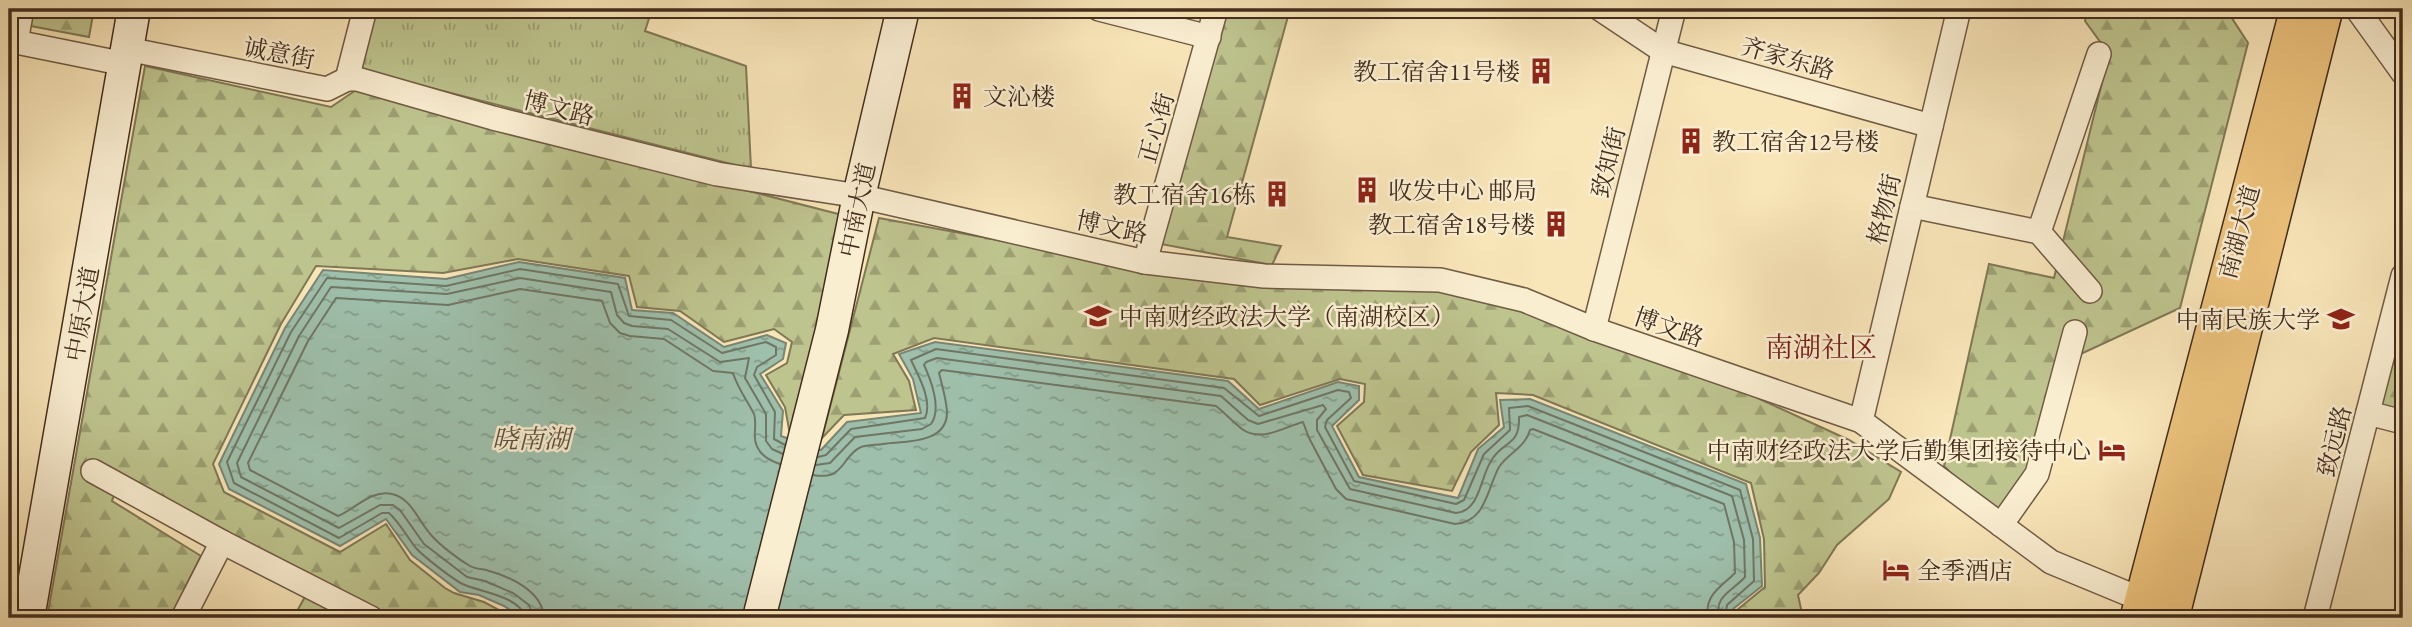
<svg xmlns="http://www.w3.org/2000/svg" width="2412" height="627" font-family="'EB Garamond','Noto Serif SC',serif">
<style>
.grass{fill:#bec48e;stroke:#807856;stroke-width:2}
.forest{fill:url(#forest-firs);stroke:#807856;stroke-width:2}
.park{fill:url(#park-tufts);stroke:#807856;stroke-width:2}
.water{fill:url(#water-ripples);stroke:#7a8572;stroke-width:2}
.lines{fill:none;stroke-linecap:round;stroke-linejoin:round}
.shore{stroke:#707664;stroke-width:2}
.street-casing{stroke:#705b44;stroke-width:26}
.secondary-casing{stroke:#432d1d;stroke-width:35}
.primary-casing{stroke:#432d1d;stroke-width:38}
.street{stroke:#faeed1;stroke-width:23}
.secondary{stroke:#faeed1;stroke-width:32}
.primary{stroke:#ecc27c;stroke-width:35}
.labels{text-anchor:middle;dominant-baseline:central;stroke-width:5;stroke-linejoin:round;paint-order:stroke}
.street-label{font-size:24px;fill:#432d1d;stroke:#faeed1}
.poi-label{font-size:24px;fill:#432d1d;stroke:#faeed1;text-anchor:end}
.water-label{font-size:26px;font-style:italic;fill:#5a5240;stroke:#faeed1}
.quarter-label{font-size:28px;fill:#7a1f14;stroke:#faeed1}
</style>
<defs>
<pattern id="forest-firs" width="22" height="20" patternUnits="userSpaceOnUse" patternTransform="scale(1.75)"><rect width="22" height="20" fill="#bec48e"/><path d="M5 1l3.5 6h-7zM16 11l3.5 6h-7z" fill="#9ca073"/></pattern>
<pattern id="park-tufts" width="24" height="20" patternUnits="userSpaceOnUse" patternTransform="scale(1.75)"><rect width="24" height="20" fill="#bec48e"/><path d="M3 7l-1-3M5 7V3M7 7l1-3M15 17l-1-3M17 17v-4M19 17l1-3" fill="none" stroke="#9ca073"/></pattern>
<pattern id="water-ripples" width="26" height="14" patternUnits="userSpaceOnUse" patternTransform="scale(1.75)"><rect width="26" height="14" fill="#9ebfab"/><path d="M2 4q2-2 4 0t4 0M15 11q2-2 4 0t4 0" fill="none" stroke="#829c8b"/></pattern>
</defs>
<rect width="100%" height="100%" fill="#f8e5b8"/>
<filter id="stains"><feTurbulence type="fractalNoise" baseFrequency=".00286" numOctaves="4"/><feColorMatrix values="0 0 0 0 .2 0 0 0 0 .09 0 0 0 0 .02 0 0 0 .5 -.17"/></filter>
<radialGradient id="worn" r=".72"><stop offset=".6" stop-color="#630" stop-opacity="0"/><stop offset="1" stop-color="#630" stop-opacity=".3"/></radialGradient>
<polygon class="grass" points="309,590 343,610 339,618 293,618"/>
<g class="forest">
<polygon points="9,9 94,9 89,37 9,22"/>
<polygon points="1227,9 1290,9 1227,237 1281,246 1272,265 1161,244"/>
<polygon points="2087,9 2226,9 2248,43 2180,308 2059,364 2037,474 2004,526 1944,466 1989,264 2054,278 2109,54 2085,21"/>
<polygon points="145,66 331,107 356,90 850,217 790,435 785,407 766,375 787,363 792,342 774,329 724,342 680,311 637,307 629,276 518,259 443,273 316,266 281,324 213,464 224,492 340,552 386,524 410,560 445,588 454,593 484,602 514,618 392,618 217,531 121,475 112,501 201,556 170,618 47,618"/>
<polygon points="879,218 1155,269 1442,288 1523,308 1714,378 1849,440 1901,472 1889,499 1837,545 1819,573 1798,595 1803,618 1741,618 1737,610 1765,587 1764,539 1751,483 1533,395 1496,393 1499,425 1471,452 1452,491 1363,475 1337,426 1364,402 1365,384 1340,379 1260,405 1234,379 934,338 893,354 909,381 916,410 844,415 822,438"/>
<polygon points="2403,317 2403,413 2380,407"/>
</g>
<polygon class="park" points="375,9 652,9 645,31 746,66 751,169 360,70"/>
<polygon class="water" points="519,262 625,278 632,310 673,313 724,347 767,335 786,343 783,359 760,374 783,411 781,436 821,450 847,422 921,413 913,379 899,354 935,342 1228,381 1259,409 1338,382 1359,386 1359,400 1332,426 1359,477 1458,498 1478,449 1504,427 1500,400 1530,399 1746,484 1760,538 1762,586 1733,609 1737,618 522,618 504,606 479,595 460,592 412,555 386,519 340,546 229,489 219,464 285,328 323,270 446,279"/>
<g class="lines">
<g class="shore">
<path d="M818 457 826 455 851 429 925 418C933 401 918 375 911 360L936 349 1224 388 1259 416 1338 390 1349 392 1351 398 1327 420 1325 427 1354 481 1456 504 1464 500 1484 454 1510 430 1509 408 1528 406 1740 490 1753 539 1754 581 1727 605 1726 611 1729 618"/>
<path d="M816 465 830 463 855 437 922 429 931 424C942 409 931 380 924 365L926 362 937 358 1221 396 1248 420 1258 424 1323 405 1326 409 1317 420V430L1350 489 1456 513C1480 511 1480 478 1491 461 1503 440 1520 447 1519 417L1527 415 1732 496 1744 540 1745 577C1734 590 1712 597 1720 618"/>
<path d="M813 475C845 481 842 455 861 447 867 445 877 445 883 444 906 441 948 444 947 411 946 398 942 385 939 373L942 370 1216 406C1225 413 1233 422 1242 429 1261 443 1284 427 1303 422L1309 438 1336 489 1346 499 1455 524C1486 522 1487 489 1499 467 1508 453 1525 448 1530 430L1533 429 1724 504 1734 542 1735 573C1721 587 1704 595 1708 618"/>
<path d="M525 618C522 597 481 592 465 585 456 582 423 556 416 548 407 537 400 523 389 513H382L339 538 234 483 227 462 291 332 327 278 446 286 520 269 618 284 629 316 671 320 722 353 766 342 776 347V355L757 367 754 375 775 412 774 439 785 445"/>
<polyline points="534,618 529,605 513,593 485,581 467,577 424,544 400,510 393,505 380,505 339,528 241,477 237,463 299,336 331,287 447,294 520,278 611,292 617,315 624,323 632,326 668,329 720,362 749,358 745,378 766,414 766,441 772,449 783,454"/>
<path d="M544 618C543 591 509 576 486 570 481 569 475 569 470 566 458 559 441 546 432 536 419 523 412 498 392 494 372 489 355 509 338 516L250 470 248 463 308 341 336 298 448 305 520 289 602 301 610 323 620 333 630 336 664 339 713 371 733 373C738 389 747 400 754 414 756 420 755 425 755 431 753 449 764 459 780 464"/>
</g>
<g class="street-casing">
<g id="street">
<polyline points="1099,9 1209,37"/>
<polyline points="1600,9 1663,51 1931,126"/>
<polyline points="2357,9 2403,73"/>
<polyline points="9,41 16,42 22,9"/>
<polyline points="16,42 125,64"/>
<polyline points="127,49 327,89 347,79 365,9"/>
<polyline points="347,79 357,79 493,118 717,174 859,196 1145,262 1264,276 1440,280 1524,300 1594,329 1861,421 2051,562 2143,600"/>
<polyline points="1912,206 2039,232 2090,291"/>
<polyline points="2039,232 2099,54"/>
<polyline points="1145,262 1216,9"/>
<polyline points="1594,329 1674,9"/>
<polyline points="2368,413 2403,422"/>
<polyline points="1861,421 1959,9"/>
<polyline points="93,471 222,542"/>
<polyline points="2001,525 2037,474 2075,332"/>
<polyline points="183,618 222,542 371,618"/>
<polyline points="2315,618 2403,276"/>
</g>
</g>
<g class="secondary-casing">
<g id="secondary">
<polyline points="28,618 134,9"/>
<polyline points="759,618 832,330 859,196 903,9"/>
</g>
</g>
<g class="primary-casing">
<g id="primary">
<polyline points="2138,618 2298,9"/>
<polyline points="2171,618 2325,9"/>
</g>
</g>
<use href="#street" class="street"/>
<use href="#secondary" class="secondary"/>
<use href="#primary" class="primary"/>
</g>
<defs>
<g id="building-bare" transform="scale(2.1)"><path d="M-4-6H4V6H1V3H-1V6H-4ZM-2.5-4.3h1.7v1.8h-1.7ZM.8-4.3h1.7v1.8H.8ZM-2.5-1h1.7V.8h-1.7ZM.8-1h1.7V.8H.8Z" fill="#8f2418" stroke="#faeed1" stroke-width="2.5" paint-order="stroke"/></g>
<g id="university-bare" transform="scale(2.1)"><path d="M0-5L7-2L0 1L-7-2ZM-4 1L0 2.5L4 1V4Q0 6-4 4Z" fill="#8f2418" stroke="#faeed1" stroke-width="2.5" paint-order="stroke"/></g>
<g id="hotel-bare" transform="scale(2.1)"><path d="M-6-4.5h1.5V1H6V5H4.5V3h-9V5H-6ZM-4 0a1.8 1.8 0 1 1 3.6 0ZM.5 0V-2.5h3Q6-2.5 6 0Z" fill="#8f2418" stroke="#faeed1" stroke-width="2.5" paint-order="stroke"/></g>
</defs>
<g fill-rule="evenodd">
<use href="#building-bare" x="1541" y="71"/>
<use href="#building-bare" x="962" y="96"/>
<use href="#building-bare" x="1691" y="141"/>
<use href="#building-bare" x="1367" y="190"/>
<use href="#building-bare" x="1277" y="194"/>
<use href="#building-bare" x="1556" y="224"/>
<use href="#university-bare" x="1098" y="316"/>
<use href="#university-bare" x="2341" y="319"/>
<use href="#hotel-bare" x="2112" y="450"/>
<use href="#hotel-bare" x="1896" y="570"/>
</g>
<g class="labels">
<g class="street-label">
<text transform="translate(279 53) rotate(11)">诚意街</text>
<text transform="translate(1788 58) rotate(16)">齐家东路</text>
<text transform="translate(559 108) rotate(14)">博文路</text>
<text transform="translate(1156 128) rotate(-74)">正心街</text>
<text transform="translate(1608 162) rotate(-76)">致知街</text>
<text transform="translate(1884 209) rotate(-77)">格物街</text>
<text transform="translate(857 210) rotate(-78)">中南大道</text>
<text transform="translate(1112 227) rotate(12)">博文路</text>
<text transform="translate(2239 232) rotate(-75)">南湖大道</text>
<text transform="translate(82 314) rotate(-80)">中原大道</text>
<text transform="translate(1669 327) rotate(19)">博文路</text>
<text transform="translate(2334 441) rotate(-76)">致远路</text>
</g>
<g class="poi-label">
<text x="1520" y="71">教工宿舍11号楼</text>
<text x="983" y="96" text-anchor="start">文沁楼</text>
<text x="1712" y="141" text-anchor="start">教工宿舍12号楼</text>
<text x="1388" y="190" text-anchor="start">收发中心 邮局</text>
<text x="1256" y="194">教工宿舍16栋</text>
<text x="1535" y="224">教工宿舍18号楼</text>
<text x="1119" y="316" text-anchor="start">中南财经政法大学（南湖校区）</text>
<text x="2320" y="319">中南民族大学</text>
<text x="2091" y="450">中南财经政法大学后勤集团接待中心</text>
<text x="1917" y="570" text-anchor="start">全季酒店</text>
</g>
<g class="water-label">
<text x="531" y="439">晓南湖</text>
</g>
<g class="quarter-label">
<text x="1821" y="347">南湖社区</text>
</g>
</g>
<rect width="2412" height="627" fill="none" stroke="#f8e5b8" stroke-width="35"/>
<rect x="10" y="10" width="2391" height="606" fill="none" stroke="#432d1d" stroke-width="3.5"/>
<rect x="18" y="18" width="2377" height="592" fill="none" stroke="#432d1d" stroke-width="2"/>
<rect width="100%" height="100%" filter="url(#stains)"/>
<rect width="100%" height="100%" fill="url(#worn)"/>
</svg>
